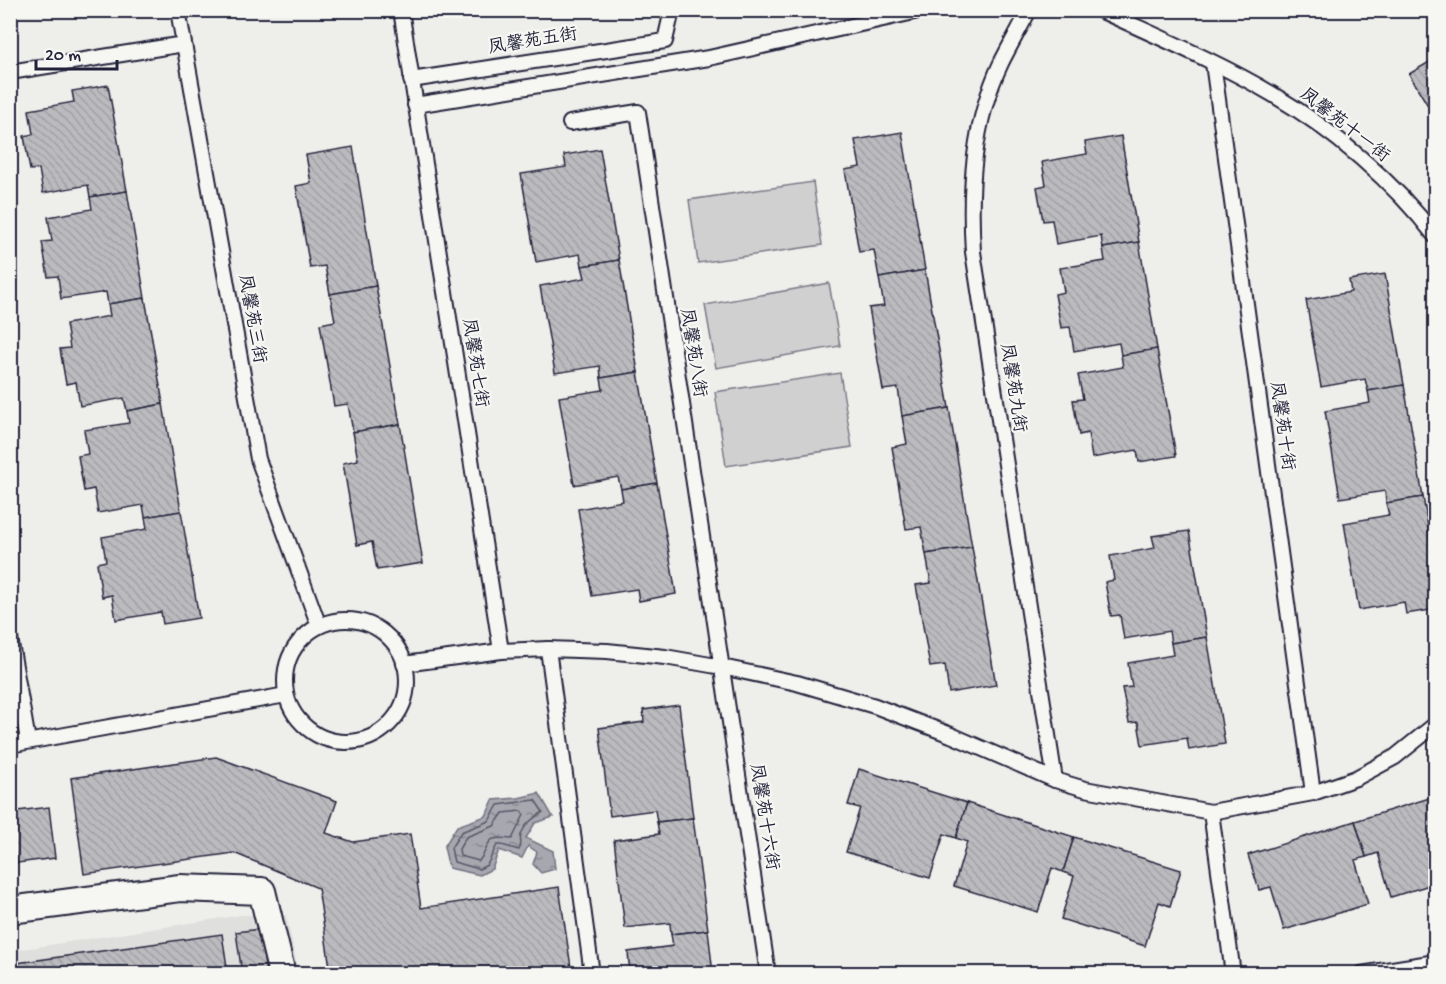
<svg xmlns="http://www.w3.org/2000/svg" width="1446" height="984" font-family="'Gochi Hand','LXGW WenKai TC',sans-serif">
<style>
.built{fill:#dfdfde}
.green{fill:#d0d0d1;stroke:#797986;stroke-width:1.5}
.water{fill:url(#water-ripples);stroke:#727281;stroke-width:1.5}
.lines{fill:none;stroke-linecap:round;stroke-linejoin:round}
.shore{stroke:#575769;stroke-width:1.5}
.building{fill:url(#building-back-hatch);stroke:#22223b;stroke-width:1.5}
.service-casing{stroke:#22223b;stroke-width:18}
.minor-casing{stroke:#22223b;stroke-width:30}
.service{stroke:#f6f6f2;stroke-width:14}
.minor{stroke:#f6f6f2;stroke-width:26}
.labels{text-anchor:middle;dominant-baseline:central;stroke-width:4.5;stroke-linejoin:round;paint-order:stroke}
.street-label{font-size:18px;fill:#22223b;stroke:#f6f6f2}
</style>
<defs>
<pattern id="water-ripples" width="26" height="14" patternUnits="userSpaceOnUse" patternTransform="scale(1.5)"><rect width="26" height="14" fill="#a7a7af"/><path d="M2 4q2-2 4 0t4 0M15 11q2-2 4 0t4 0" fill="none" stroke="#888890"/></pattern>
<pattern id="building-back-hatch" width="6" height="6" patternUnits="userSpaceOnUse" patternTransform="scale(1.5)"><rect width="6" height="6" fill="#bbbbbf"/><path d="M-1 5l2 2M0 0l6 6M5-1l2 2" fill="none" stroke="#a0a0a5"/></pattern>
</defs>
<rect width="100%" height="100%" fill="#eeeeeb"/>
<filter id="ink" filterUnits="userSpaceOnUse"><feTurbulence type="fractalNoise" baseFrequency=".0167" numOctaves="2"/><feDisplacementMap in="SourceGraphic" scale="12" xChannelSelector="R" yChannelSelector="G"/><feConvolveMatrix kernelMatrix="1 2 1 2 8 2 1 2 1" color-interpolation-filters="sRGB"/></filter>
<g filter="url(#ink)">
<polygon class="built" points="242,915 286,915 299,973 11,974 11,951"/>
<g class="green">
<polygon points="813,182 822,245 698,263 689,200"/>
<polygon points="829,283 840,346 716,368 705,305"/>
<polygon points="840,373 852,447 726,466 715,392"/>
</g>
<polygon class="water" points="539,793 553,817 535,823 526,838 553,851 555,869 541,873 533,864 537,852 528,846 522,858 499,850 492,869 480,875 449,868 444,847 457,826 486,816 493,800 518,798"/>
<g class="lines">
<g class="shore">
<path d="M535 800 543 812C534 818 525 823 521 835 519 841 523 843 519 850L502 845H497L487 865 479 869 454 862 451 848 461 832 489 821 498 805Z"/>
<path d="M521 811 524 815 512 839C481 836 494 842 479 861L460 856 459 849 466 837 494 826 503 813Z"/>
</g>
</g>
<g class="building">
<polygon points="1436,58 1436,119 1409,74"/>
<polygon points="108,85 127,191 90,197 88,185 43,193 39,169 30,170 24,136 33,134 29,110 74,102 72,91"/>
<polygon points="902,132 925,270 879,278 874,250 859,252 845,170 860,167 855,140"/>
<polygon points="1121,136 1139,242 1103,248 1101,236 1056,244 1052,220 1043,221 1037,187 1046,185 1042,162 1087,154 1085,142"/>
<polygon points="353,147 376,286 330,294 325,266 310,268 296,186 311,183 306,155"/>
<polygon points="600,149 619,260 582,266 580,254 536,262 521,174 566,167 564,155"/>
<polygon points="127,191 145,298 108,304 106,292 61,299 58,276 48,277 42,242 52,241 48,217 92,209 90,197"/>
<polygon points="1139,242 1157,349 1121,355 1119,343 1074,351 1070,327 1061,328 1055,294 1064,292 1060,268 1105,261 1103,248"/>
<polygon points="619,260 638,372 601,378 600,366 555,373 540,286 585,278 582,266"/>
<polygon points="925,270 949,408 902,416 898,388 883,390 869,308 884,306 879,278"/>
<polygon points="1385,274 1404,385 1368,391 1365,379 1321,387 1306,300 1351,292 1349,280"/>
<polygon points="376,286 400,424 353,432 348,404 334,406 320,324 335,321 330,294"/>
<polygon points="145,298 163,404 127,411 124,398 80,406 76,382 66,384 60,349 70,348 66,324 110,316 108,304"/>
<polygon points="1157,349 1176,456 1139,462 1137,450 1092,458 1088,433 1079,435 1073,400 1083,399 1078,375 1123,367 1121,355"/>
<polygon points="638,372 657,483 621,489 618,477 574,485 559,397 603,390 601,378"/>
<polygon points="1404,385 1423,497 1386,503 1385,491 1340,498 1325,411 1370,403 1368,391"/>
<polygon points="163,404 181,511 145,517 143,505 98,513 94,489 84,491 78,456 88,454 84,430 129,423 127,411"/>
<polygon points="949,408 972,547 926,554 921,527 906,529 892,447 907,444 902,416"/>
<polygon points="400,424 423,563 377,570 372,542 357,545 343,463 358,460 353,432"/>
<polygon points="657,483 676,594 639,601 637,589 592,596 578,509 623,501 621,489"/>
<polygon points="1423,497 1436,572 1436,609 1406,614 1404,602 1359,610 1344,523 1389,515 1386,503"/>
<polygon points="181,511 199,618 163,624 161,612 116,620 112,595 102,597 97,563 106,561 102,537 147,529 145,517"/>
<polygon points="1189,531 1207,637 1171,643 1169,631 1124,639 1120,615 1111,616 1105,582 1114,580 1110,556 1155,548 1152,536"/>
<polygon points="972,547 996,685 949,693 945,665 930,667 916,585 931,583 926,554"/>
<polygon points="1207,637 1225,744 1189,750 1187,738 1142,745 1138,722 1129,723 1122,688 1132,687 1128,663 1173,655 1171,643"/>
<polygon points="679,705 693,818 657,822 655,810 610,816 599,728 644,722 643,710"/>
<polygon points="216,757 337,801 326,833 353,842 410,834 421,908 559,887 572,974 331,974 318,888 234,853 84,874 71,778"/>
<polygon points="859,769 967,803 956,838 944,834 930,878 846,852 860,808 848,805"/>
<polygon points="1436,796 1436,883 1391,897 1378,853 1366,857 1355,821"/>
<polygon points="967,803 1074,837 1063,872 1052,868 1038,912 954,886 967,842 956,838"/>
<polygon points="49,807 55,858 10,864 10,812"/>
<polygon points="693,818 708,930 671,934 670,923 625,928 614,840 659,834 657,822"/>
<polygon points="1355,821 1366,857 1355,860 1368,904 1284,930 1271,887 1259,890 1248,855"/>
<polygon points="1074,837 1181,870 1170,906 1159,902 1145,946 1061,919 1074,876 1063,872"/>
<polygon points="260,929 266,974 242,974 236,932"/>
<polygon points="708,930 713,974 630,974 628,952 673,946 671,934"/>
<polygon points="222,934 228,974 10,974 10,964"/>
</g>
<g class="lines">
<g class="service-casing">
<g id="service">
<polyline points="178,10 258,459 319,626"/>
<polyline points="401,10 501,651"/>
<path d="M1029 10C1020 28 1010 45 1001 63 973 122 969 188 973 252L1055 780"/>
<path d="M1100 10C1158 37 1218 62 1272 94 1332 129 1394 182 1436 237"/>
<polyline points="1213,63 1313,793"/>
<polyline points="10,72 184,44"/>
<polyline points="411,80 665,41 672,10"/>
<polyline points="415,105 709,58 923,10"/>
<polyline points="570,123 638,112 768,974"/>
<circle cx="346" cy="681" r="61"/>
<polyline points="10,638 28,741"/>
<polyline points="548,649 592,974"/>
<polyline points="404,664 501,651 548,649 607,651 665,657 722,667 797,683 875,706 951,735 1055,780 1085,789 1211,812 1313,793 1356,778 1395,757 1436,724"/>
<polyline points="10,745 286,695"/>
<polyline points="1211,812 1233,974"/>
<polyline points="1361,974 1436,962"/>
</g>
</g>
<g class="minor-casing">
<polyline id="minor" points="10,910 180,888 262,891 282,974"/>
</g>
<use href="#service" class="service"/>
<use href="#minor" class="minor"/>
</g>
</g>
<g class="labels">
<g class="street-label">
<text transform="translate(533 42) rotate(-9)">凤馨苑五街</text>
<text transform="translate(1344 126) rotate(38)">凤馨苑十一街</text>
<text transform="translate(251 319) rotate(80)">凤馨苑三街</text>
<text transform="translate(692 353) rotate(81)">凤馨苑八街</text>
<text transform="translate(474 363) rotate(81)">凤馨苑七街</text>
<text transform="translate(1012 388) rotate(81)">凤馨苑九街</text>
<text transform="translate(1281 426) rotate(82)">凤馨苑十街</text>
<text transform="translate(763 817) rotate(81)">凤馨苑十六街</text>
</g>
</g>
<rect width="1446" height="984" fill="none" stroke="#f6f6f2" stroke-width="36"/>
<rect x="18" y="18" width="1410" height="948" fill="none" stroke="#22223b" stroke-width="2" filter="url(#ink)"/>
<path d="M36 60v9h81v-9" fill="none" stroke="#22223b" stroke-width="3"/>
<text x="45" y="60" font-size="18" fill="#22223b" stroke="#f6f6f2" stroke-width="4.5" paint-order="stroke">20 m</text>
</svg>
